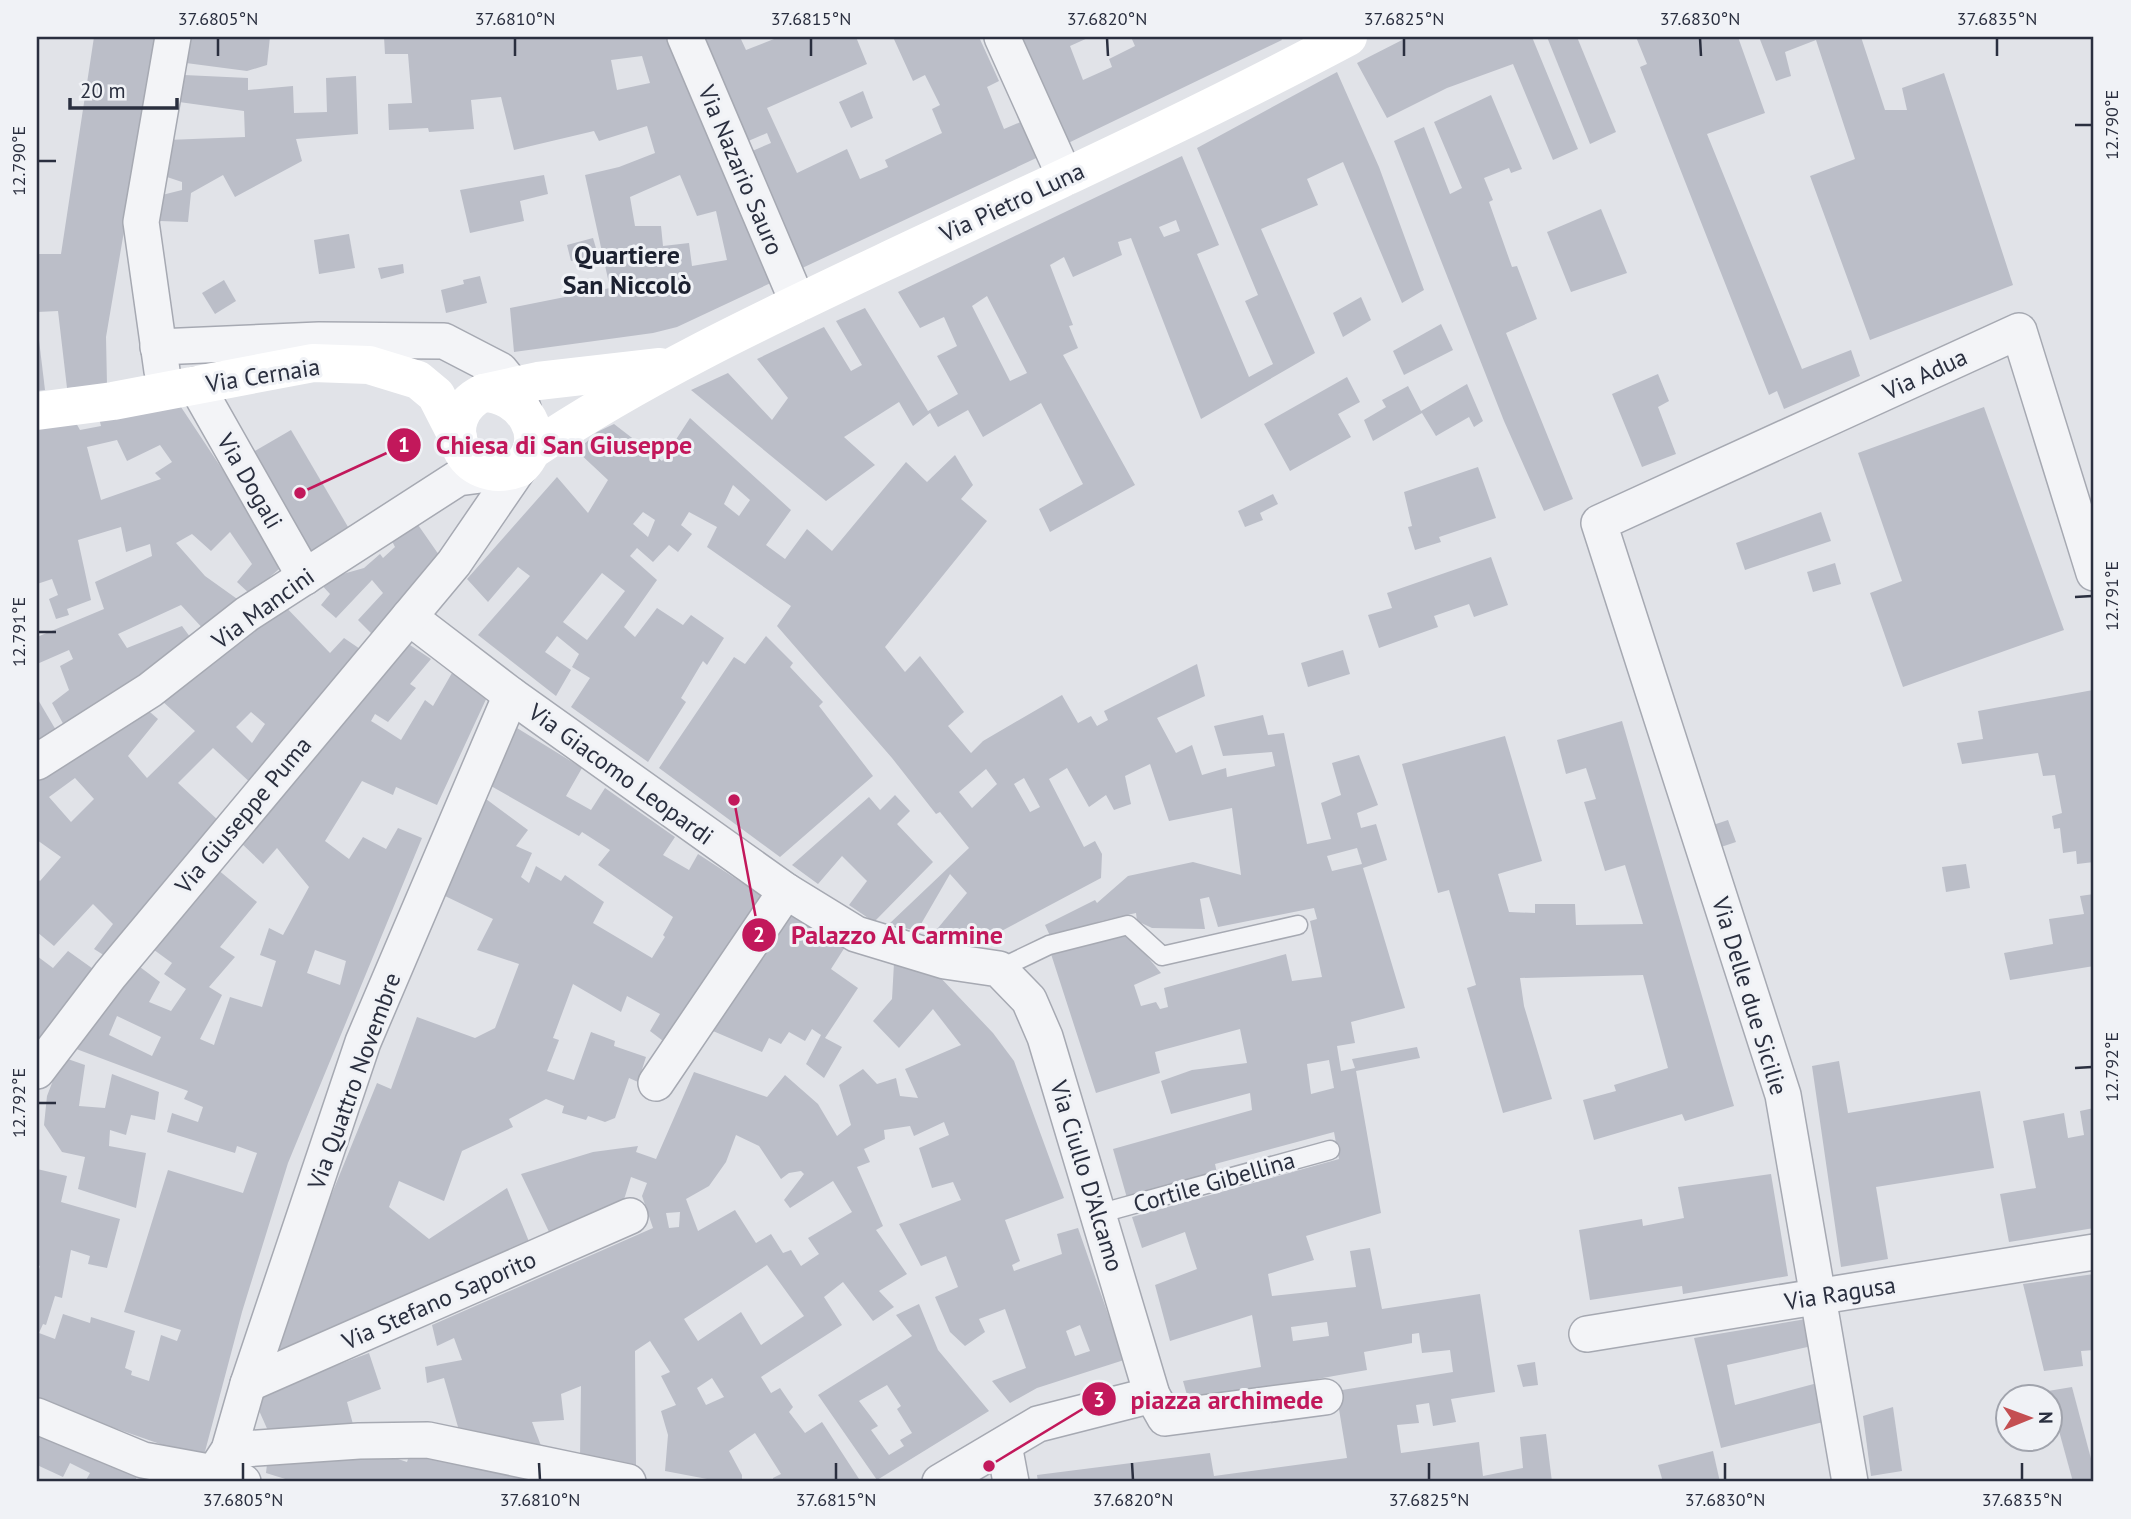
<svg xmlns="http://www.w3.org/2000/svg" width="2131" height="1519" font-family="'PT Sans',sans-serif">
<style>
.building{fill:#bbbec8;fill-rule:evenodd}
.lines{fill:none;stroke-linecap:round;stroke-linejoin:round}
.lane-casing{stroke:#a6a9b2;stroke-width:21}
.street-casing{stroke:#a6a9b2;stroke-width:38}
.lane{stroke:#f3f4f7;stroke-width:18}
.street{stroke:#f3f4f7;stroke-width:35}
.secondary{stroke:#fff;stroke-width:38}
.ticks{fill:none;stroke:#2a2f3f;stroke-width:2.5}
.labels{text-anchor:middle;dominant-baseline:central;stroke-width:6;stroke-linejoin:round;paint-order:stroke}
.street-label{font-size:24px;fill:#2a2f3f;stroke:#f0f2f6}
.neighbourhood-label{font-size:26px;font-weight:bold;fill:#1c2130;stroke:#f0f2f6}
.leader{fill:none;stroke:#c2185b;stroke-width:2.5}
.callout-dot{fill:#c2185b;stroke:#f0f2f6;stroke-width:2.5}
.mark-label{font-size:21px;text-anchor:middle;font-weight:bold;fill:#fff}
.callout-label{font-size:26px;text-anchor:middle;font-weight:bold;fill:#c2185b;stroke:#f0f2f6;stroke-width:6;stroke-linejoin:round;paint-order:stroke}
.neatline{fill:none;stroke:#2a2f3f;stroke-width:2.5}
.ticks-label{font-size:18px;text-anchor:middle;fill:#2a2f3f}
</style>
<rect width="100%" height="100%" fill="#e1e3e8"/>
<g class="building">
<polygon points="94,37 157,37 106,337 107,385 67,388 58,311 37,312 37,254 61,254"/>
<polygon points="190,37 270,37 267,65 247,71 186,63"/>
<path d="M384 37H672L775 281 677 327 653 333 514 352 510 308 610 288 585 175 619 167 655 153 647 126 599 141 594 131 514 150 501 97 471 100 474 129 429 132 428 128 389 130 388 104 412 103 408 54H385ZM642 56 650 83 617 90 611 60ZM680 175 697 216 716 211 727 260 692 266 689 243 663 246 661 226H635L630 197Z"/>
<polygon points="700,37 740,37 746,50 779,37 856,37 867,64 767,108 797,173 847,149 860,179 888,167 885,160 942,133 932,109 940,105 925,75 913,81 893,37 979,37 999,81 987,87 1004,129 1030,118 1047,153 798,270 750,152 771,143 767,133 746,142"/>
<polygon points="1013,37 1090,37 1070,46 1083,80 1112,67 1109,59 1135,46 1131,37 1280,37 1282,40 1062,146"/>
<polygon points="1408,37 1532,37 1578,149 1553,160 1513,64 1447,88 1387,118 1357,63"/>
<polygon points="1547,37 1577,37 1616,132 1590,144"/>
<polygon points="1636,37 1738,37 1765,113 1707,134 1802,369 1851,350 1860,376 1784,409 1777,391 1769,395 1640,67 1647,64"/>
<polygon points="1759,37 1861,37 1885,110 1907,110 1902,88 1944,73 2013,285 1870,340 1810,176 1855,159 1816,40 1785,52 1791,76 1776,81"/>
<path d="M1337 72 1379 167 1424 290 1402 303 1343 162 1307 179 1318 205 1261 229 1315 353 1201 419 1131 238 1118 242 1122 255 1073 277 1064 257 1050 265 1073 325 1069 326 1078 348 1063 355 1135 485 1050 532 1039 509 1083 484 1041 403 983 437 968 410 938 427 930 413 913 426 899 402 844 437 875 465 826 501 691 390 728 373 772 420 788 398 757 359 824 327 851 371 862 365 836 321 865 308 928 411 958 394 937 356 957 346 944 317 920 328 898 292 1182 156 1219 245 1197 254 1249 377 1273 364 1245 301 1258 295 1197 148ZM1176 220 1180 231 1164 237 1159 227ZM987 296 1027 373 1010 381 972 306Z"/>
<polygon points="184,75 248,78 248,90 293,86 294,113 327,112 326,78 356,76 358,134 296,139 302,161 235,197 223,175 191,193 188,222 160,221 162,195 182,190 182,182 161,175 167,140 245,137 244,111 179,102"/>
<polygon points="863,91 873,118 851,128 839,102"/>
<polygon points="1491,95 1522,169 1511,173 1509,168 1484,178 1493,200 1489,202 1512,267 1517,266 1537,319 1506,333 1573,499 1544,511 1504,421 1394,141 1424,127 1450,194 1462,188 1434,122"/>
<polygon points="544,175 548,194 520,201 524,221 470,233 460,190"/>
<polygon points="1601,209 1627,273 1571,292 1547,232"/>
<polygon points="349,234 355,268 319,274 314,240"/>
<polygon points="593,238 598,255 571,261 567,245"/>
<polygon points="403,264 404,273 381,279 378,268"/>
<polygon points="480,276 487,303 446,313 441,290 464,284 463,280"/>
<polygon points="224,280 236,301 215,314 202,293"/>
<polygon points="1361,297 1371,320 1343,337 1333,313"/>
<polygon points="1441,324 1453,350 1404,375 1393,351"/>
<polygon points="38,332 45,390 37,391 37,333"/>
<polygon points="1658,374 1669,401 1658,407 1676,454 1642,467 1612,394"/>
<polygon points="1347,377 1360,402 1338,414 1351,437 1290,471 1264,424"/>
<polygon points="1467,384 1483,421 1474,427 1469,417 1436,436 1422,413 1373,441 1364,420 1386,407 1382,400 1408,386 1421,411"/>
<path d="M181 407 285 564 250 594 237 582 252 564 230 532 211 551 192 534 176 543 205 576 240 601 207 633 181 605 118 634 127 648 182 626 193 641 67 731 52 703 69 690 60 666 73 659 69 650 37 664V637L104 609 95 582 152 556 150 544 126 552 121 527 78 540 91 600 67 609 69 615 56 619 49 599 58 595 52 579 37 584V426L75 421 80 430 101 426 99 418ZM117 440 127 461 160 445 172 462 155 473 161 479 101 500 87 447Z"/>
<polygon points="1984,407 2064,630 1903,687 1870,593 1902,581 1858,453"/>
<path d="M690 418 791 510 766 545 785 559 807 529 832 551 906 462 927 482 955 455 973 485 961 499 987 521 885 647 905 672 920 656 964 712 948 726 971 753 983 741 1062 695 1078 723 1091 716 1097 726 1108 720 1104 711 1197 664 1205 696 1157 718 1176 753 1192 745 1202 775 1226 768 1227 777 1275 766 1272 752 1223 756 1214 726 1263 715 1268 735 1284 733 1307 844 1331 839 1321 803 1341 795 1332 763 1359 755 1378 805 1357 813 1361 828 1376 824 1387 860 1363 868 1405 1008 1351 1022 1355 1043 1337 1046 1341 1071 1355 1068 1352 1059 1417 1047 1420 1058 1356 1071 1381 1213 1306 1236 1314 1260 1268 1274 1272 1296 1356 1287 1350 1251 1370 1248 1382 1309 1480 1294 1495 1392 1451 1399 1456 1422 1433 1426 1429 1403 1416 1405 1419 1423 1397 1425 1401 1453 1479 1442 1483 1476 1523 1468 1520 1437 1546 1434 1552 1482H1038L1037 1475 1210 1453 1214 1476 1347 1458 1336 1391 1453 1372 1450 1350 1422 1353 1419 1333 1412 1334V1343L1364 1352 1367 1370 1189 1402 1183 1381 1261 1367 1252 1315 1170 1341 1155 1285 1197 1269 1191 1251 1185 1232 1142 1248 1132 1217 1339 1159 1334 1132 1215 1164 1217 1173 1127 1198 1113 1149 1252 1110 1250 1093 1171 1114 1161 1081 1192 1070 1247 1063 1240 1029 1155 1052 1160 1073 1096 1093 1051 954 1127 932 1161 973 1134 985 1141 1006 1156 1002 1160 1009 1168 1007 1164 988 1286 954 1292 981 1322 977 1310 921 1317 919 1314 908 1218 927 1209 897 1200 899 1205 929 1152 928 1137 921 1136 913 1101 921 1051 938 1045 925 1095 900 1097 903 1128 876 1193 862 1241 875 1232 808 1169 821 1150 764 1125 776 1131 804 1114 810 1106 795 1089 807 1067 768 1049 779 1084 847 1095 841 1102 854 1101 878 977 944 933 934 967 893 950 874 917 931 889 924 969 848 940 812 936 814 892 758 777 626 791 606 707 547 717 527 689 512 681 525 692 534 678 552 669 545 653 562 637 548 630 556 657 580 624 627 635 637 657 608 683 625 691 615 724 638 707 665 703 661 681 698 686 702 648 762 571 707 590 678 572 667 579 654 557 636 545 652 571 670 556 696 478 635 530 576 518 567 488 602 467 579 557 477 588 513 608 480 577 451 597 432 614 424 662 461ZM733 485 750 500 739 516 724 504ZM643 512 655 520 648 537 633 524ZM602 573 625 591 587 640 563 622ZM986 769 997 784 972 808 959 792ZM1024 778 1040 807 1030 812 1014 784ZM1357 848 1362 864 1332 871 1327 856ZM1329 1060 1334 1088 1311 1094 1307 1064ZM1327 1322 1329 1336 1293 1341 1291 1327Z"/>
<polygon points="291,430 351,532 308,558 248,455"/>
<polygon points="1478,467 1496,518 1439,537 1441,542 1415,550 1408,527 1412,526 1404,492"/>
<polygon points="1273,494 1278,504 1260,513 1263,520 1245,527 1238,511"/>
<polygon points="1821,512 1831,541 1745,570 1736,543"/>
<polygon points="416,522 439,555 373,635 358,620 383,593 372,580 336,618 321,605 330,594 318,581 364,568 380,554 383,558 395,547 392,541"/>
<polygon points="1491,557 1508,605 1474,617 1469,604 1434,616 1438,627 1379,648 1368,615 1392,608 1387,593"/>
<polygon points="1835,563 1841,584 1813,592 1807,572"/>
<path d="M280 601 330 653 344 638 363 651 254 786 213 748 178 783 219 821 110 959 94 949 113 924 93 904 54 946 37 932V878L40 881 61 857 37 840V776L143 706 158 719 128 756 147 778 195 731 161 700ZM251 712 265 724 252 743 236 727ZM75 778 94 799 71 822 49 797Z"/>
<polygon points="766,636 793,663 790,667 823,702 819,706 873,776 780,857 659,768 734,657 745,664"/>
<path d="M407 643 431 659 410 684 416 688 388 722 375 714 371 721 376 724 401 740 425 700 433 706 452 673 488 695 437 805 396 787 393 795 362 781 325 841 349 859 363 837 386 849 398 828 422 838 288 1163 242 1312 203 1459 37 1401V1275L40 1266 37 1265V1169L67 1176 61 1202 120 1219 107 1268 88 1264 90 1256 71 1250 62 1298 55 1296 46 1325 43 1324 39 1333 55 1339 63 1314 90 1323 91 1317 135 1331 125 1368 132 1371 131 1375 149 1381 161 1335 177 1341 181 1330 124 1312 168 1170 243 1193 257 1153 237 1146 235 1153 167 1132 172 1113 198 1122 203 1107 184 1099 188 1091 71 1047 136 964 160 982 149 1002 171 1011 186 989 164 974 172 963 150 947 217 869 257 902 220 947 235 957 209 987 222 995 200 1039 214 1045 230 997 262 1007 276 961 260 955 269 928 283 935 309 887 277 848 263 864 239 841ZM315 950 346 961 340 985 307 973ZM117 1016 161 1037 152 1056 109 1035Z"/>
<polygon points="1343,650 1350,674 1308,687 1301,663"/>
<polygon points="2093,690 2094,862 2077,864 2076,851 2063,853 2060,828 2054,829 2052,816 2062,813 2055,775 2043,776 2038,753 1962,764 1957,743 1983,739 1978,711"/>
<polygon points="37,698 60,737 37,751"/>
<polygon points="1622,721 1734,1106 1685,1121 1682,1114 1594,1140 1583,1100 1616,1091 1614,1085 1668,1068 1643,975 1520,978 1524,1006 1552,1099 1503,1113 1467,988 1476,985 1449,890 1438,893 1402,764 1505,736 1542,861 1498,874 1509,912 1535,913 1535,904 1575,904 1576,925 1643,924 1625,865 1605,871 1584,802 1596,799 1586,768 1566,774 1557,740"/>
<polygon points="517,728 582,768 566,796 591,810 605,788 675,837 663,855 689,870 698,854 767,899 667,1044 650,1031 660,1014 627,996 621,1012 573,984 553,1038 559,1040 547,1071 574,1080 591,1032 615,1041 614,1046 646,1057 638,1082 629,1078 615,1118 605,1122 588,1116 586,1120 562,1113 564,1106 546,1099 509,1119 513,1127 462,1151 444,1201 399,1181 389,1207 429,1239 507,1188 530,1244 278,1353 269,1348 377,1083 391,1089 417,1017 475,1038 495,1028 519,964 477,950 493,919 445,896 486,799 528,830 516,846 532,853 521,877 529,883 536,866 561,881 565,875 604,902 593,923 652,958 665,937 663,935 673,917 598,865 610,850 582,832 579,836 491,786"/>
<polygon points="895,795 910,811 897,824 933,862 874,922 849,905 867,881 842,856 818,884 792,865 869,797 880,810"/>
<polygon points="1728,820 1736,842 1712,850 1704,828"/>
<polygon points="1966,864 1970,888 1946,892 1942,867"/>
<polygon points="2094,894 2094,966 2010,980 2004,953 2053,944 2049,919 2084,914 2080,896"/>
<polygon points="790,914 845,947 831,969 858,988 825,1038 842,1047 824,1078 806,1064 821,1035 812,1029 805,1041 789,1032 781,1044 769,1038 762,1052 713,1031"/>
<polygon points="68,951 96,971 37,1055 37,956 53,968"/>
<path d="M894 963 938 975 993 1033 1014 1061 1064 1198 1005 1220 1020 1261 1012 1265 1014 1271 1062 1254 1057 1234 1078 1228 1124 1360 1037 1388 1010 1403 992 1381 1026 1368 1005 1309 979 1319 985 1332 965 1346 950 1332 935 1297 958 1287 946 1256 921 1266 899 1224 961 1200 953 1182 932 1188 919 1148 949 1135 944 1122 914 1136 910 1126 884 1130 885 1139 864 1149 870 1162 857 1167 883 1226 876 1230 907 1274 879 1291 894 1307 873 1321 843 1282 824 1297 842 1325 761 1377 771 1393 780 1388 793 1407 789 1412 805 1433 822 1422 861 1482H773V1478L781 1474 755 1433 729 1451 742 1475V1482H723L665 1471 668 1435 661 1411 676 1405 661 1376 670 1372 650 1341 635 1351 636 1466 580 1458 581 1386 561 1394 564 1420 532 1422 543 1451 460 1434 444 1378 427 1383 425 1367 462 1360 454 1338 437 1346 432 1325 653 1228 642 1196 647 1183 631 1177 622 1206 551 1236 521 1174 593 1152 638 1146 636 1152 656 1159 694 1072 767 1097 785 1075 818 1104 837 1136 851 1125 839 1085 863 1069 877 1084 896 1078 900 1096 918 1098 905 1069 961 1045 933 1009 899 1048 873 1021 892 999ZM736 1135 759 1146 781 1179 789 1173 801 1171 804 1174 784 1200 790 1208 833 1181 852 1212 808 1238 819 1254 801 1266 791 1250 783 1253 771 1234 756 1243 735 1210 698 1231 686 1199 709 1186 726 1162ZM680 1212 679 1227 669 1228 666 1213ZM767 1265 804 1316 761 1345 741 1312 698 1341 684 1319ZM1080 1325 1090 1351 1075 1356 1066 1331ZM712 1378 724 1397 706 1405 697 1388Z"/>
<polygon points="62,1057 85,1065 79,1106 105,1108 112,1074 159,1092 155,1120 131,1115 126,1135 110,1130 109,1146 146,1153 136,1208 78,1189 85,1157 62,1152 44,1125 47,1096"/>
<polygon points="1839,1061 1848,1113 1980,1091 1994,1168 1876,1187 1888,1259 1841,1267 1812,1066"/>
<polygon points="2094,1108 2094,1228 2009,1242 2000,1194 2036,1188 2023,1121 2064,1113 2068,1138 2084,1135 2080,1111"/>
<polygon points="1771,1174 1788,1276 1683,1294 1682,1286 1590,1300 1579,1230 1642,1219 1643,1226 1684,1218 1678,1187"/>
<polygon points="2094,1274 2094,1350 2081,1351 2083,1366 2044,1371 2023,1284"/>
<path d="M919 1304 938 1350 989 1411 877 1480 818 1395 912 1336 896 1315ZM887 1385 901 1406 897 1409 912 1433 900 1440 904 1446 889 1455 871 1430 878 1426 859 1401Z"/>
<polygon points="1806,1319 1812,1346 1727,1365 1735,1405 1825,1381 1831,1420 1721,1448 1694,1338"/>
<polygon points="369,1353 381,1389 347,1402 354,1428 269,1433 253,1397"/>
<polygon points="1535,1362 1538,1385 1523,1387 1517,1365"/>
<polygon points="2072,1387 2094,1470 2094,1482 2073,1482 2048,1391"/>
<polygon points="1893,1407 1902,1471 1871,1476 1863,1416"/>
<polygon points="37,1429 137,1477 134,1482 85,1482 90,1473 70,1463 63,1477 37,1465"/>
<polygon points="368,1449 407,1462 411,1450 569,1482 295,1482 266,1473 268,1455"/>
<polygon points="1713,1451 1720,1482 1663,1482 1658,1465"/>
</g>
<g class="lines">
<g class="lane-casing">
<g id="lane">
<polyline points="999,969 1049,945 1128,925 1162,956 1298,925"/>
<polyline points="1098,1214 1330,1150"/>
</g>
</g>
<g class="street-casing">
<g id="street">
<polyline points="685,37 798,303"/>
<polyline points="1002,37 1065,177"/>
<polyline points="158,347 319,340 444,341 500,370 513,386 523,408"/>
<polyline points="162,371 141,222 173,37"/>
<polyline points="196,385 305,577"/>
<polyline points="409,617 511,695 786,891 856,934 945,961 999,969 1029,1000 1045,1037 1152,1395 1165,1418 1325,1397"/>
<polyline points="37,762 150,690 247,614 458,478 496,473"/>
<polyline points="37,1071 110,975 454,563 519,468"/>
<polyline points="656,1083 786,891"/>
<polyline points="1587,1334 2094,1252"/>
<polyline points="248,1384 630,1216"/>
<polyline points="37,1416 143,1460 214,1473 243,1482"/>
<polyline points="1004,1445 1011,1482"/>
<polyline points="229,1450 359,1441 428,1440 628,1482"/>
<polyline points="198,1482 214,1473 229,1450 248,1384 363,1042 511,695"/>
<polyline points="940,1482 1038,1424 1152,1395"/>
<polyline points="1850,1482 1783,1095 1599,523 2019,331 2094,573"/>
</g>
</g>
<use href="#lane" class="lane"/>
<use href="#street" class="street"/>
<g class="secondary">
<path d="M483 393C522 393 552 438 519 468 463 489 432 418 483 393Z"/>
<polyline points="483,393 538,381 660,367"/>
<polyline points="37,411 113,401 313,363 369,365 418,380 436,395 458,438"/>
<path d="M531 451C650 371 781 311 910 250 1057 181 1205 113 1348 37"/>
</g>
</g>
<path class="ticks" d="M218 38V56M515 38V56M811 38V56M1107 38 1108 56M1404 38V56M1700 38 1701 56M1997 38V56M2075 125H2092M38 161H56M2075 597 2092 596M38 632H56M2075 1068 2092 1067M38 1103H56M243 1463V1480M539 1463 540 1480M836 1463V1480M1132 1463 1133 1480M1429 1463V1480M1725 1463V1480M2022 1463V1480"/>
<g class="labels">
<g class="street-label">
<text transform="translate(741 170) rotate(67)">Via Nazario Sauro</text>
<text transform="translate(1012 202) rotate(-25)">Via Pietro Luna</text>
<text transform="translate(1925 374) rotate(-25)">Via Adua</text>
<text transform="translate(263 375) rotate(-9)">Via Cernaia</text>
<text transform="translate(250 481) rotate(60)">Via Dogali</text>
<text transform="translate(263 608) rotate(-36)">Via Mancini</text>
<text transform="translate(621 774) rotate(36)">Via Giacomo Leopardi</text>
<text transform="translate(243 815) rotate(-50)">Via Giuseppe Puma</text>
<text transform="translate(1750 996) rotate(73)">Via Delle due Sicilie</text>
<text transform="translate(354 1081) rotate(-70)">Via Quattro Novembre</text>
<text transform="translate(1087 1176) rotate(73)">Via Ciullo D'Alcamo</text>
<text transform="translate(1214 1182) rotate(-16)">Cortile Gibellina</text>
<text transform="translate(1840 1293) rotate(-9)">Via Ragusa</text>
<text transform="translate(439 1300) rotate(-24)">Via Stefano Saporito</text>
</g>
<g class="neighbourhood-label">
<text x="627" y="254">Quartiere<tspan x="627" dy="30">San Niccolò</tspan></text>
</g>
</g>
<path class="leader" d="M300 493L404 445M734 800L759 935M989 1466L1099 1399"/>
<g class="callout-dot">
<circle cx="300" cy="493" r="7"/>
<circle cx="734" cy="800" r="7"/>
<circle cx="989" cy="1466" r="7"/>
<circle cx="404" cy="445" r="18"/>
<circle cx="759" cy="935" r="18"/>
<circle cx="1099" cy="1399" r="18"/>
</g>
<g class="mark-label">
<text x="404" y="452">1</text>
<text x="759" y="942">2</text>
<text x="1099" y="1407">3</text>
</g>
<g class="callout-label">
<text x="564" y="454">Chiesa di San Giuseppe</text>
<text x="897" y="944">Palazzo Al Carmine</text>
<text x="1227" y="1409">piazza archimede</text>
</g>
<rect width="2131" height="1519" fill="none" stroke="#f0f2f6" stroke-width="77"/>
<g transform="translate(2029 1418) rotate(89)"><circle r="33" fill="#f0f2f6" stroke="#a1a4ad" stroke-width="2"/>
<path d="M0-5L12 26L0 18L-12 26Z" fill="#c44f52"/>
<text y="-10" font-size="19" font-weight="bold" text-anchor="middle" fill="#2a2f3f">N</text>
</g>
<path d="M70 98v10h107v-10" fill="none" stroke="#2a2f3f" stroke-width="3.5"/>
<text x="80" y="98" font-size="21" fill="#2a2f3f" stroke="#f0f2f6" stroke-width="5" paint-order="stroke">20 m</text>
<rect x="38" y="38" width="2054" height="1442" class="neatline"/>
<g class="ticks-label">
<text x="218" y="25">37.6805°N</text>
<text x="515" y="25">37.6810°N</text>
<text x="811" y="25">37.6815°N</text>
<text x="1107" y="25">37.6820°N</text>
<text x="1404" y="25">37.6825°N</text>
<text x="1700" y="25">37.6830°N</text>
<text x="1997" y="25">37.6835°N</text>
<text transform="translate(2112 125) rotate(-90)" y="6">12.790°E</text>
<text transform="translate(19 161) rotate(-90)" y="6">12.790°E</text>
<text transform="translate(2112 596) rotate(-90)" y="6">12.791°E</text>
<text transform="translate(19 632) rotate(-90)" y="6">12.791°E</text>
<text transform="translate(2112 1067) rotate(-90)" y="6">12.792°E</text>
<text transform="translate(19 1103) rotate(-90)" y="6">12.792°E</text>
<text x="243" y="1506">37.6805°N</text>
<text x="540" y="1506">37.6810°N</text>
<text x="836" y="1506">37.6815°N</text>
<text x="1133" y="1506">37.6820°N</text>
<text x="1429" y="1506">37.6825°N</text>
<text x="1725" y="1506">37.6830°N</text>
<text x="2022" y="1506">37.6835°N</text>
</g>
</svg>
